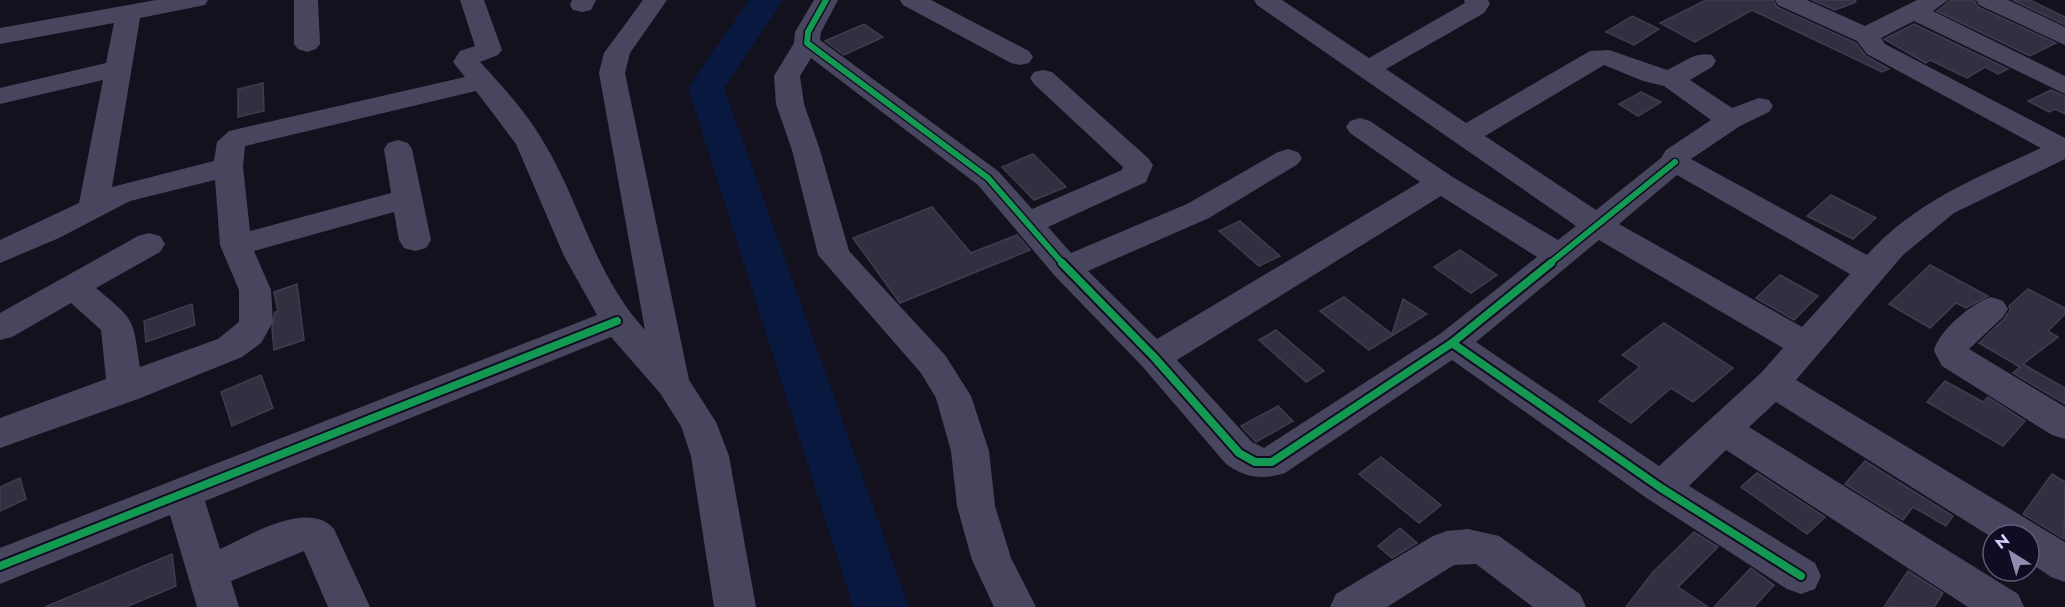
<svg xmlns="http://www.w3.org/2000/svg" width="2065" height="607" font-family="Jost,sans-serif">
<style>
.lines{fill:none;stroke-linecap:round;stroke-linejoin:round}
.river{fill:#08183e;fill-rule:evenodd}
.building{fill:#322f40;stroke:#413b52;stroke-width:1.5}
.minor{fill:#48465f;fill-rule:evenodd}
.cycleway-far1-casing{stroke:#110c23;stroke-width:9}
.cycleway-casing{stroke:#110c23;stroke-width:12}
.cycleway-far1{stroke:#139951;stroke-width:6}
.cycleway{stroke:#139951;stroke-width:8}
</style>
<rect width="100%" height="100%" fill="#14111e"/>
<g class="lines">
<polygon class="river" points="749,0 783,0 724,88 909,607 853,607 688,88"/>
</g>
<g class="building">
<polygon points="1706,0 1773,0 1777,7 1856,43 1866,56 1889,69 1882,72 1752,10 1695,42 1660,23"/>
<polygon points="1812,0 1855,0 1856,2 1835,10"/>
<polygon points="1951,0 1974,0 1978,7 2056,43 2030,56 1937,11"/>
<polygon points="2013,0 2030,0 2065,17 2065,25"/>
<polygon points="1632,16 1659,29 1634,45 1606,32"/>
<polygon points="864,24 883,37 844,55 825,41"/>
<polygon points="1914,24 2008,69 1998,74 1985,67 1967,78 1930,60 1926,63 1884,39"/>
<polygon points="263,83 264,111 238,117 238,89"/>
<polygon points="2051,90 2065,96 2065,114 2055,109 2049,112 2028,101"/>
<polygon points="1641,92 1661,102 1638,116 1619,104"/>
<polygon points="1033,154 1066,187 1034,200 1002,167"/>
<polygon points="1831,195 1876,218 1853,239 1807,216"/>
<polygon points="932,207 971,253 1017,235 1030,250 900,303 853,238"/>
<polygon points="1240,221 1280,256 1259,266 1219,231"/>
<polygon points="1460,250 1497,275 1471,293 1434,267"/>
<polygon points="1930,265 1988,296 1966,308 1956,303 1930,328 1889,304"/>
<polygon points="1780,275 1818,296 1794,320 1756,298"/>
<polygon points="297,284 304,340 274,350 272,328 275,312 278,311 274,292"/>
<polygon points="2028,289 2065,308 2065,314 2048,331 2058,337 2023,364 2065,388 2065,404 2013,373 2020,367 1979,343 2005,318 2010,310 2009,306"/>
<polygon points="1344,297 1392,334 1403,299 1427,314 1369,350 1320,311"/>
<polygon points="192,304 195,325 146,342 144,321"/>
<polygon points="1664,323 1733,368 1693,402 1671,388 1631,423 1599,401 1640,367 1622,355"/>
<polygon points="1276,330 1324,371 1306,382 1259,340"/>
<polygon points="261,375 273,408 232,426 221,392"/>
<polygon points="1945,381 1983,402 1988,397 2025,421 2003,446 1927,402"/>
<polygon points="1278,406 1293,421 1256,442 1241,426"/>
<polygon points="1381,457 1441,505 1419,523 1359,474"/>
<polygon points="1865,461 1953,516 1946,526 1913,507 1903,520 1845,484"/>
<polygon points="1757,473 1825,517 1807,534 1741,487"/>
<polygon points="2052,474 2065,482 2064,539 2023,514"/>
<polygon points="20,478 26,499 0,511 0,487"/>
<polygon points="1400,528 1417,543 1392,558 1378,546"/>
<polygon points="1694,532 1718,547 1678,587 1708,607 1626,607 1653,572"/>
<polygon points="172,554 176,586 126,607 45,607"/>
<polygon points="1751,568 1774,585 1754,607 1714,607"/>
<polygon points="1908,571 1943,593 1934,607 1884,607"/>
</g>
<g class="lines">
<g class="minor">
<path d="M156 0H208L205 5 140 18 112 187 214 161 217 142 229 131 465 77 453 62 460 51 475 46 460 0H484L502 50 498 55 480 62C502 86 527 113 543 141 581 203 593 273 645 330L599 73 604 53 643 0H667L630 53 625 73 689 380 716 422 729 456 756 607H714L691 456 681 426 660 393 611 337 205 501 220 549C249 536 308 499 334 529L370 607H328L304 551 231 581 239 607H197L170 515 0 584V548L597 315 564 256 516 144 476 91 245 146 243 167 250 231 391 193 384 149 388 143 398 140 408 143 412 149 431 240 426 248 415 251 404 248 399 240 394 212 254 251 271 290 273 322 261 343 242 357 138 399 0 448V418L106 379 101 330 71 303 12 337 0 340V313L138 236 149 233 160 236 165 244 160 252 96 288C135 321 133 317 140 367L218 339 239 322V290L220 245 215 180 130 201 59 238 0 263V240L79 203 103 80 0 104V88L106 63 114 23 0 44V28Z"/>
<polygon points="294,0 318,0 320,44 316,49 307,52 298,49 294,44"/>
<polygon points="572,0 596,0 591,10 582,12 573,10 570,5"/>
<path d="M814 0H838L821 32 820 40 998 171 1032 209 1122 170 1123 167 1034 84 1030 78 1034 72 1043 70 1052 72 1148 158 1153 165 1146 182 1048 227 1071 253 1187 204 1278 152 1288 149 1298 152 1302 158 1298 164 1209 218 1088 271 1157 339 1420 182 1350 133 1346 127 1350 121 1360 118 1370 121 1451 176 1558 240 1576 226 1257 5 1254 0H1282L1369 58 1465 3 1464 0H1488L1490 4 1484 13 1386 69 1466 123 1590 51 1609 50 1667 70C1683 63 1694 51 1712 55L1716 61 1712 67 1690 80 1732 108 1759 98 1769 100 1773 106 1769 112 1740 126 1691 159 1867 255C1916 201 1976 178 2041 148L1867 54 1857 41 1778 5 1775 0H1807L1865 26 1917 0H1948L1933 11 2065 76V94L1914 21 1881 38 1885 44 2065 138V159L1954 213 1903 255 1796 380 2065 542V582L2051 577 2029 562V535H1993V538L1776 402 1749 427 2018 594 2024 607H1968L1726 450 1689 486 1815 563 1821 576 1815 589 1801 594 1787 589 1648 499 1452 360 1285 473C1263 480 1245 478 1226 464L1142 366 1055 276 978 185 811 58 800 76 804 104 820 150 849 251 945 355 971 396 989 451 995 506 1011 558 1036 607H994L972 560 957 506 951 451 936 398 921 373 818 255 792 150 776 104 774 76 794 43 795 32ZM1604 65 1643 81 1664 86 1711 120 1666 150 1661 158 1596 210 1485 136ZM1677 175 1850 274 1802 327 1619 224ZM1441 196 1537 257 1440 334 1264 448 1252 442 1177 360ZM1599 240 1783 348 1761 373 1659 466 1476 342Z"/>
<polygon points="900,0 931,0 1029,51 1033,57 1029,63 1020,65 1011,63 903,5"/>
<polygon points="1976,0 2008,0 2065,27 2065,45 1979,5"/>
<path d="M1991 297 2003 301 2008 309 2003 317 1969 349 2065 407V439L2052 435 1942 366 1934 351C1937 332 1973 302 1991 297Z"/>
<polygon points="1468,529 1499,536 1580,594 1586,607 1533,607 1476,564 1454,565 1387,607 1330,607 1336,594 1433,536 1447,531"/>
</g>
<g class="cycleway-far1-casing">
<g id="cycleway-far1">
<polyline points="826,0 808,32 807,43 988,178 1063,264"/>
<polyline points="1549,264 1675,162"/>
</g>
</g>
<g class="cycleway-casing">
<g id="cycleway">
<polyline points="1062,263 1154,357 1239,453 1255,462 1272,462 1452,343"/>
<polyline points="1551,263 1452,343 1661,488 1801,576"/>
<polyline points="0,566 617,321"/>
</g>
</g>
<use href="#cycleway-far1" class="cycleway-far1"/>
<use href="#cycleway" class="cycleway"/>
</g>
<g transform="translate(2011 553) rotate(323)"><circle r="28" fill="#110c23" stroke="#605a7b" stroke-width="1.5"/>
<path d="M0-4.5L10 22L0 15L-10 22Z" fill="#928cb0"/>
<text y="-9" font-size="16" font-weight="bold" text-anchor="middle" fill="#d6ceff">N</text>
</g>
</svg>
